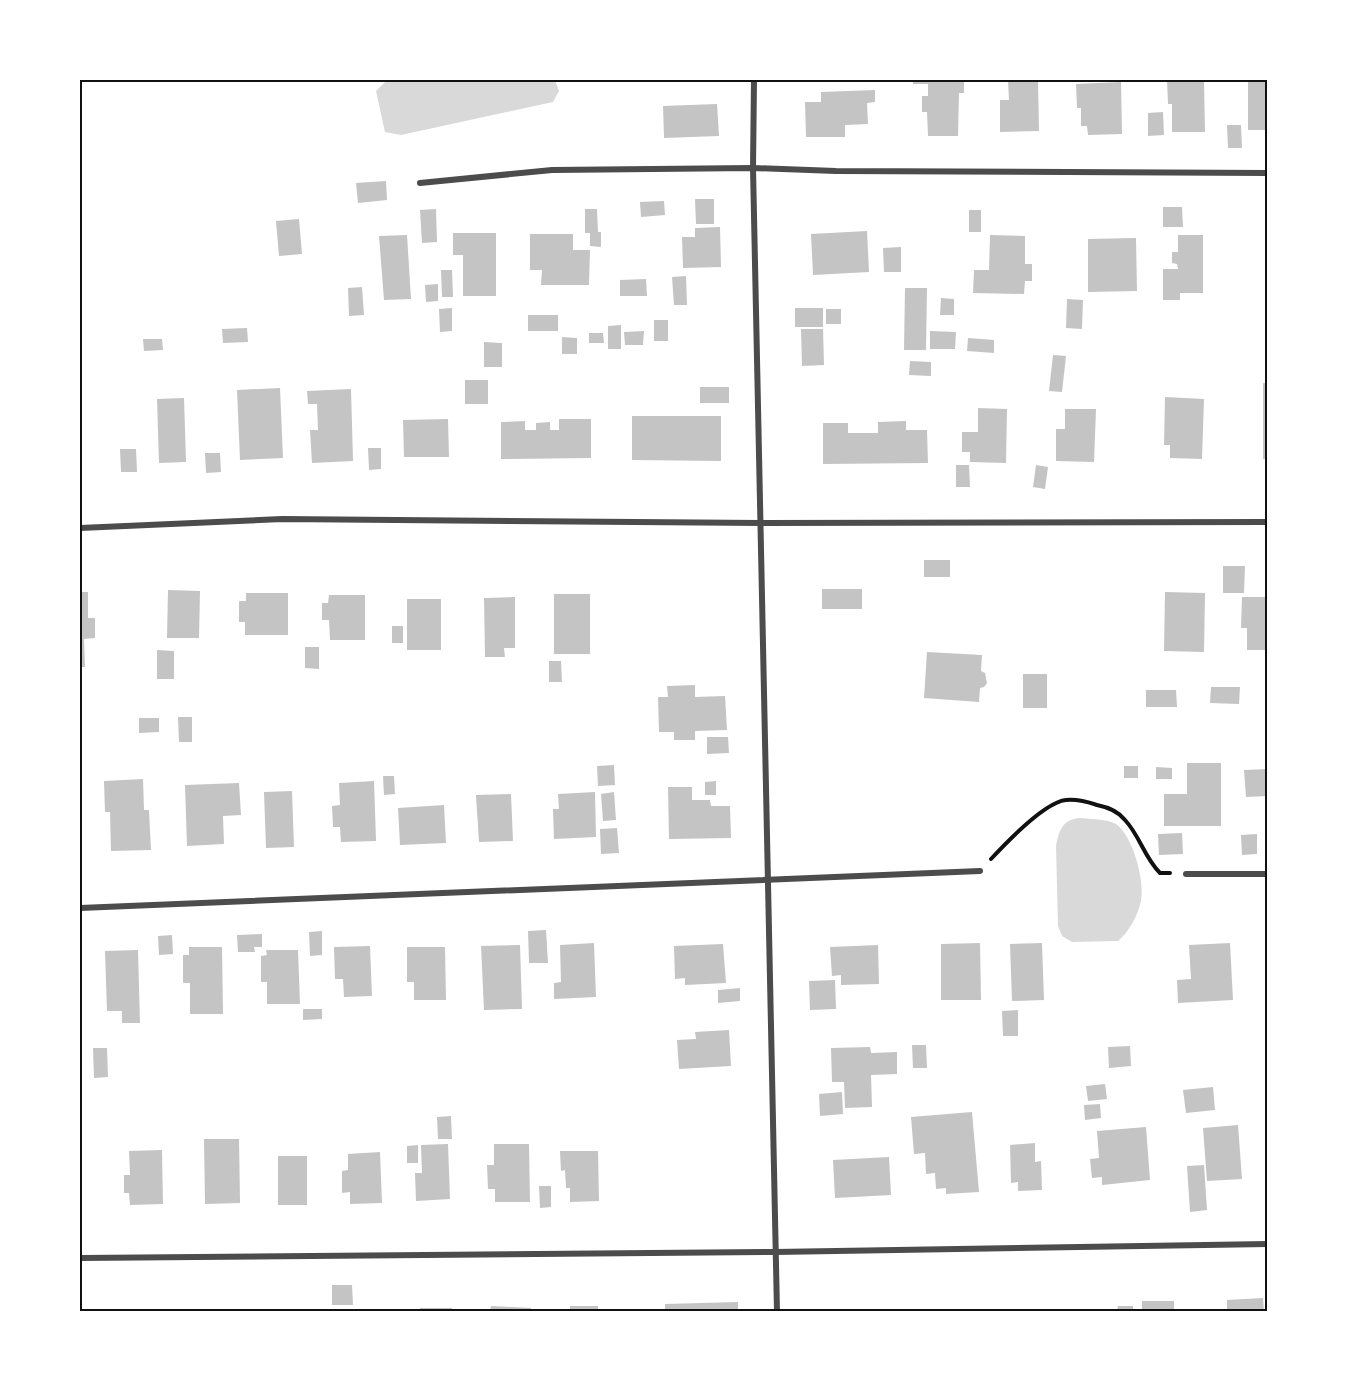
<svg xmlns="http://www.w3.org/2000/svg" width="1347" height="1391" font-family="Barlow,sans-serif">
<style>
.water{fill:#d9d9d9}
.building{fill:#c4c4c4}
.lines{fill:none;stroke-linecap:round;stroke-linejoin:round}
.path{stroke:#111;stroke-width:4}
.minor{stroke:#4c4c4c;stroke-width:6}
.neatline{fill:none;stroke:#111;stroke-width:2}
</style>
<rect width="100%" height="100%" fill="#fff"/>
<g class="water">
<polygon points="387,80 555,80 559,91 553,102 401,135 385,132 376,91"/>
<path d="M1079 818C1090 819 1107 819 1116 824 1133 836 1145 881 1141 901 1138 915 1129 932 1118 941L1072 942 1062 936 1058 926 1056 846C1059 831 1062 820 1079 818Z"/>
</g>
<g class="building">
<polygon points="913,80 964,80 964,93 959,93 958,136 928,136 927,112 922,112 922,96 928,96 928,84 913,84"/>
<polygon points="1008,80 1038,80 1039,131 1000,132 1000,100 1009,100"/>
<polygon points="1167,80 1204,80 1205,132 1172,132 1172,104 1168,104"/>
<rect x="1248" y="80" width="20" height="50"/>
<polygon points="1121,82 1122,134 1088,135 1087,126 1081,126 1081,108 1077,108 1076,84"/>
<polygon points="875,90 875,102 867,103 868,124 845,125 845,137 806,137 805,102 821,102 821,92"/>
<polygon points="717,104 719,136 664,138 663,106"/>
<polygon points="1163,112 1164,135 1148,136 1148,113"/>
<polygon points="1227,125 1241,125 1242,148 1228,148"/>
<polygon points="386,181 387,200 358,203 356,183"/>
<polygon points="695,199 714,199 714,224 696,224"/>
<polygon points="664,201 665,215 641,217 640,202"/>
<polygon points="1163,207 1182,207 1183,227 1163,227"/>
<polygon points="436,209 437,242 422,243 420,210"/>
<polygon points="585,209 597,209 598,232 601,232 601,247 590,246 590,233 585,233"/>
<rect x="969" y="210" width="12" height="22"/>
<polygon points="299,219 302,254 279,256 276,221"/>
<polygon points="720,227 721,267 683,268 682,237 695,237 695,228"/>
<polygon points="867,231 869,272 813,275 811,234"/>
<polygon points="453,233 496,233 496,296 463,296 463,255 453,255"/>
<polygon points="530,234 573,234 573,250 590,250 589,285 541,285 542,270 530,270"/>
<polygon points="407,235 411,299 384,300 379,236"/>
<polygon points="990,235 1025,236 1025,264 1032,264 1032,281 1025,281 1024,294 973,293 974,270 989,270"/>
<polygon points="1178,235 1203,235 1203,293 1180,293 1180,300 1163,300 1163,269 1178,269 1177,264 1172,263 1172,252 1178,252"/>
<polygon points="1136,238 1137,291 1088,292 1088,239"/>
<polygon points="901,247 901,272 884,272 883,248"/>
<polygon points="441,270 452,270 453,297 442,297"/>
<polygon points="686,276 687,305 674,305 672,277"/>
<polygon points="646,279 647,296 620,296 620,280"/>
<polygon points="438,284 438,301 426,302 425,285"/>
<polygon points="362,287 364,315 349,316 348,288"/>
<polygon points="905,288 927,288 926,350 904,350"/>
<polygon points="941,298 954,299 954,315 940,315"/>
<polygon points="1067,299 1083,300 1082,329 1066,328"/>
<polygon points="452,308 452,331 440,332 439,309"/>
<rect x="795" y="308" width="28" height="19"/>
<rect x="826" y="309" width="15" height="15"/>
<rect x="528" y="315" width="30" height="16"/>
<rect x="654" y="320" width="14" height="21"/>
<polygon points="621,325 621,349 608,349 608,326"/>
<polygon points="247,328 248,342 223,343 222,329"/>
<polygon points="801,329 823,329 824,365 802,366"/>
<polygon points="644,331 643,345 625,345 624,332"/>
<polygon points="930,331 956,332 955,349 930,349"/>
<polygon points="589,333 603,333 604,343 589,343"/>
<polygon points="562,337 577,338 577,354 562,354"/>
<polygon points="968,338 994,340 994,353 967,351"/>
<polygon points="143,339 162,339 163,350 144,351"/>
<polygon points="484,342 502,343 502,367 484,367"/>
<polygon points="1053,355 1066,356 1062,392 1049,391"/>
<polygon points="910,361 931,362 931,376 909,375"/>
<rect x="465" y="380" width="23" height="24"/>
<rect x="1263" y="383" width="5" height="76"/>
<rect x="700" y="387" width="29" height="16"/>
<polygon points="280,388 283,458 240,460 237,390"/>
<polygon points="351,389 353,461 312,463 310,430 318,430 317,404 308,404 307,391"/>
<polygon points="1165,397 1204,399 1202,459 1170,458 1170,445 1164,445"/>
<polygon points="184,398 186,462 159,463 157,399"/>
<polygon points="978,408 1007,409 1006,463 970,462 970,452 962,452 962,432 978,432"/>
<polygon points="1065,409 1096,409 1094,462 1056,461 1056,429 1065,429"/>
<polygon points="632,416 721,416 721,461 632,460"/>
<polygon points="448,419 449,457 404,457 403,420"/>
<polygon points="559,419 591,419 591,458 501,459 501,422 525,421 525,430 536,430 536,423 550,422 550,430 559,430"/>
<polygon points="906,421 906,430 927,430 928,463 823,464 823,423 848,423 848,433 878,433 878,422"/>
<polygon points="368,448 381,448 381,469 369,470"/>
<polygon points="120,449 136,449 137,472 121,472"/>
<polygon points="205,453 220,453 221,472 206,473"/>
<polygon points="956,465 969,465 970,487 956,487"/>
<polygon points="1036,465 1048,467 1045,489 1033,487"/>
<rect x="924" y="560" width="26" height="17"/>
<polygon points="1223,566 1245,566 1244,593 1223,593"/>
<rect x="822" y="589" width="40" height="20"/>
<polygon points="168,590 200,591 199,638 167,638"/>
<polygon points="80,592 88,592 88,618 95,618 95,638 84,639 85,667 80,667"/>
<polygon points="1165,592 1205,593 1204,652 1164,651"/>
<polygon points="246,593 288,593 288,635 245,635 245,622 239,622 239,601 246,601"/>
<rect x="554" y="594" width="36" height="60"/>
<polygon points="329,595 365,595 365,640 330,640 329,620 322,620 322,603 328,603"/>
<polygon points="515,597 515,648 504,648 505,657 485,657 484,598"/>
<polygon points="1242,597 1268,597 1268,650 1247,650 1247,628 1241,628"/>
<rect x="407" y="599" width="34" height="51"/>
<rect x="392" y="626" width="11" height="17"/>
<polygon points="305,647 319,647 319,669 305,668"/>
<polygon points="157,650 174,651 174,679 157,679"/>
<polygon points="927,652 982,655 981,671 985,673 987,683 984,687 980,688 979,702 924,698"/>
<polygon points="549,661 561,661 562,682 549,682"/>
<rect x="1023" y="674" width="24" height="34"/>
<polygon points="695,685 695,697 725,696 727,730 695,731 695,740 674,740 674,732 659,732 658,697 668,697 667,686"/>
<polygon points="1211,687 1240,687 1239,704 1210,703"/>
<polygon points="1146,690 1176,690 1177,707 1146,707"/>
<polygon points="178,717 192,717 192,742 179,742"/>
<polygon points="139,718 159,718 159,732 139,733"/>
<polygon points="707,737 728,737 729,753 707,754"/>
<polygon points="1187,763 1221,763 1221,826 1164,826 1164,794 1187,794"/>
<polygon points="614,765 615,785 598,786 597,766"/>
<rect x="1124" y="766" width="14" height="12"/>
<polygon points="1156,767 1172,768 1172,779 1156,779"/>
<polygon points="1268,769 1268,796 1246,797 1244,770"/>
<polygon points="383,776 394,776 395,794 384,795"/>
<polygon points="143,779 144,810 149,810 151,850 111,851 110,812 105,812 104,781"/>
<polygon points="374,781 376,841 341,842 340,827 333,827 332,806 340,805 339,783"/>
<polygon points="716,781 716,795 705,795 705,782"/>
<polygon points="239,783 241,815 223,816 224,844 187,846 185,785"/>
<polygon points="668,787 692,787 692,800 710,800 711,806 730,806 731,838 669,839"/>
<polygon points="292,791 294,847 266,848 264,792"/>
<polygon points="595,792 596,837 554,839 553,809 559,809 558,794"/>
<polygon points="614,792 616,820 603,821 601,794"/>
<polygon points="511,794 513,841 479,842 476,795"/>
<polygon points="444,805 446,843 400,845 398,808"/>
<polygon points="617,828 619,853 601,854 600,829"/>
<polygon points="1182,833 1183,854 1159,855 1158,834"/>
<polygon points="1257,834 1257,854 1242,855 1241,835"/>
<polygon points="546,930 548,963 529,963 528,931"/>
<polygon points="322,931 322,955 310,956 309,932"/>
<polygon points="262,934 262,947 254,947 255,952 238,952 237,935"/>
<polygon points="172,935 173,954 159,955 158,936"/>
<polygon points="594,943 596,997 554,999 554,983 561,982 560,945"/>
<polygon points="980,943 981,1000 941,1000 941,944"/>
<polygon points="1042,943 1044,1000 1012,1001 1010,944"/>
<polygon points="1230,943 1233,1000 1178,1003 1177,980 1191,979 1189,945"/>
<polygon points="723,944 726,983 685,985 685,978 675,979 674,946"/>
<polygon points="520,945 522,1009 484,1010 481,946"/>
<polygon points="878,945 879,984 841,985 841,975 832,976 830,947"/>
<polygon points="370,946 372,996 344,997 343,979 335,979 334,947"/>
<polygon points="189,947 222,947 223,1014 190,1014 190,983 183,983 183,955 189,955"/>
<polygon points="407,947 445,947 446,1000 414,1000 414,982 407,982"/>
<polygon points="138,950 140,1023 122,1023 122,1011 107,1011 105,951"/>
<polygon points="266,950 298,950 300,1004 267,1004 267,982 261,982 261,956 267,955"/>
<polygon points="835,980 836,1009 810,1010 809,981"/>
<polygon points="740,988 740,1001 718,1003 718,990"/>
<polygon points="303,1009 322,1009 322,1019 303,1020"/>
<polygon points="1018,1010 1018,1036 1003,1036 1002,1011"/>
<polygon points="729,1030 731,1066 679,1069 677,1040 696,1039 695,1032"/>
<polygon points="912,1045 926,1045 927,1068 913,1068"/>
<polygon points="1130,1046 1131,1066 1109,1068 1108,1047"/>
<polygon points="870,1047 871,1053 897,1052 897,1074 871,1075 872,1107 845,1108 844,1082 832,1082 831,1048"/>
<polygon points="93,1048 107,1048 108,1077 94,1078"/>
<polygon points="1105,1084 1107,1099 1088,1101 1086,1086"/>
<polygon points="1213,1087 1215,1110 1186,1113 1183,1090"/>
<polygon points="842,1092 843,1114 820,1116 819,1094"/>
<polygon points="1100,1104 1101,1118 1085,1120 1084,1105"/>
<polygon points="972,1112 979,1192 946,1194 946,1188 936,1189 935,1173 926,1174 925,1153 914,1154 911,1117"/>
<polygon points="451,1116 452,1139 438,1139 437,1117"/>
<polygon points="1238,1125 1242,1179 1207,1181 1203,1128"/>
<polygon points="1146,1127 1150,1180 1102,1185 1102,1177 1092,1178 1090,1159 1099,1158 1097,1131"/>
<polygon points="204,1139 239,1139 240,1203 205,1204"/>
<polygon points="1035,1143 1035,1162 1041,1161 1042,1190 1018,1191 1018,1182 1011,1183 1010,1145"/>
<polygon points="448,1144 450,1199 416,1201 415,1173 422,1173 421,1145"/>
<polygon points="494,1144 529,1144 530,1202 495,1202 495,1189 488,1189 487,1165 494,1165"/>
<polygon points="418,1145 418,1163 407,1163 407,1146"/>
<polygon points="162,1150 163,1204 130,1205 129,1193 124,1193 124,1175 130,1175 129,1151"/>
<polygon points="560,1151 598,1151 599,1201 570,1202 570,1188 566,1188 565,1170 561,1171"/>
<polygon points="380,1152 382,1203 350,1204 350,1192 342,1193 342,1171 348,1170 348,1154"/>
<rect x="278" y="1156" width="29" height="49"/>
<polygon points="889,1157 891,1195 835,1198 833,1160"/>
<polygon points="1204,1165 1207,1210 1190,1212 1187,1166"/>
<polygon points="539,1186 551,1186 551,1207 540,1208"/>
<polygon points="332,1285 352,1285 353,1305 332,1305"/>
<polygon points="1263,1298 1264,1312 1227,1312 1227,1300"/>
<rect x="1142" y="1301" width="32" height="11"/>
<polygon points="738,1302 738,1312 665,1312 665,1304"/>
<polygon points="491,1306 531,1308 531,1312 490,1312"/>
<rect x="570" y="1306" width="28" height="6"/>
<polygon points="1118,1306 1133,1306 1133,1312 1117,1312"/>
<rect x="420" y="1308" width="32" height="4"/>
</g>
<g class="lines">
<path class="path" d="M991 859C1005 844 1045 802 1066 800 1076 799 1088 802 1097 805 1107 807 1119 812 1125 820 1140 836 1144 857 1160 873H1170"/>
<g class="minor">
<polyline points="754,80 753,168 777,1312"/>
<polyline points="420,183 552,170 753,168 836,171 1268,173"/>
<polyline points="80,528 282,519 761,523 1268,522"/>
<polyline points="1186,874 1268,874"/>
<polyline points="80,908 980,871"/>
<polyline points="80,1258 775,1252 1268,1244"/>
</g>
</g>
<rect width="1347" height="1391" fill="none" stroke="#ffffff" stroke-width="162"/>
<rect x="81" y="81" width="1185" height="1229" class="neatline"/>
</svg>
